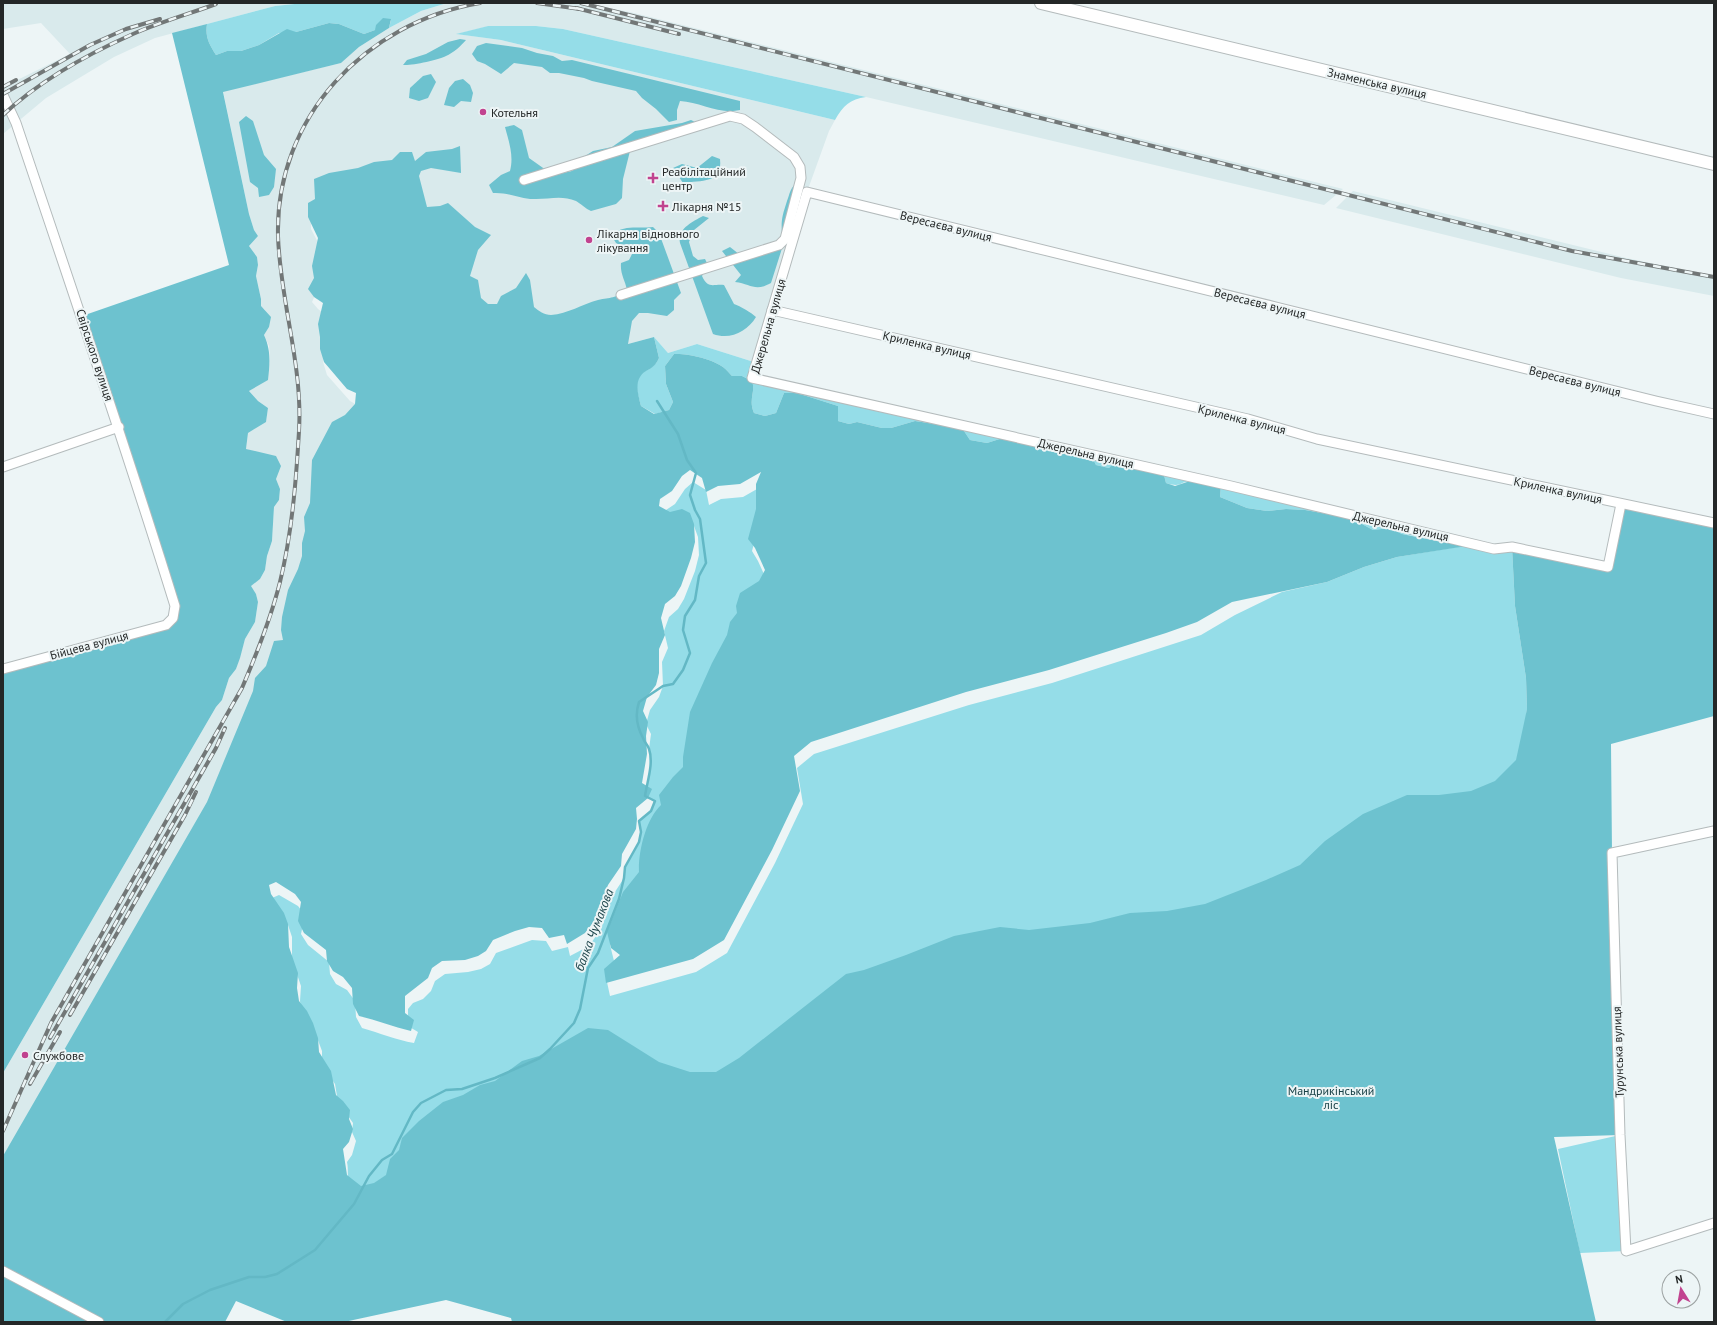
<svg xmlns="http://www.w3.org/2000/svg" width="1717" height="1325" font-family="'PT Sans',sans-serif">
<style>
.built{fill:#d9eaec}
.green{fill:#95dde8}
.forest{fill:#6dc2cf}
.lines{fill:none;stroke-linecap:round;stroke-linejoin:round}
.stream{stroke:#63b8c5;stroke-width:2.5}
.street-casing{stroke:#b4bbbc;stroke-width:11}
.secondary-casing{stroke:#b4bbbc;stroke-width:14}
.street{stroke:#fff;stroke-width:9}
.secondary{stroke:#fff;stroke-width:12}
.rail-casing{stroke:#727777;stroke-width:4}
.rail{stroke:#edf5f6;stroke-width:2.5;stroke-dasharray:8;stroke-linecap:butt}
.poi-dot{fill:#c1438f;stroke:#edf5f6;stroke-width:1.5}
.labels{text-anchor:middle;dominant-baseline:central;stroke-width:4;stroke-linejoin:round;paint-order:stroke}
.street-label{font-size:12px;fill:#242727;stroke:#edf5f6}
.poi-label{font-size:12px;fill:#242727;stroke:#edf5f6;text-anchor:start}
.park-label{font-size:12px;fill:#194147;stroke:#edf5f6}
.water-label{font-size:13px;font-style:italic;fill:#163f45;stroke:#edf5f6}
</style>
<rect width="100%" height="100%" fill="#edf5f6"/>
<g class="built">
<polygon points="3,3 304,3 275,6 155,38 114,57 46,98 3,134 3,87 70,54 41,23 3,29"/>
<polygon points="447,3 585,3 634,13 1343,189 1324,205 866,97 563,29 536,26 489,26 457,34 501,40 835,120 829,131 807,192 757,363 697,344 668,353 654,337 628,344 555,344 311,216 311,229 322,250 317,291 312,302 318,309 327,316 323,362 327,375 350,401 359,406 313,503 284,643 210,815 3,1159 3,1073 216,707 222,700 229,678 236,669 245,639 255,622 258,602 256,594 250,586 260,579 265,570 267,556 272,541 274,507 279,500 280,489 276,479 258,453 246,449 248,433 266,421 268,408 258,401 249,391 268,379 270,361 269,346 264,335 269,327 265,310 261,307 261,299 256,276 258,265 257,257 249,246 258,236 254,230 249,214 223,91 341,63 359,47 389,28 421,11"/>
<polygon points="1353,191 1626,258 1714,276 1714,296 1621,278 1336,208"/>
</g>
<g class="green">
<path d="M304 3H447L421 11 389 28 391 20 375 30 364 34 339 24 329 23 296 32 279 33 259 45 241 51H227L216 55C209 44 205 37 207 24L275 6Z"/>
<path d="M488 26H536L563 29 866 97C850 99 843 106 835 120L501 40 456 34Z"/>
<path d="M654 337 668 353 697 344 757 363 752 378 1231 486 1494 549 1512 547 1515 606 1526 678 1527 709 1519 773 1498 794 1475 804 1443 808H1411L1366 826 1328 854 1304 878 1269 893 1208 917 1170 923 1133 925 1093 936 1033 943 1004 939 957 948 909 968 868 982 849 987 743 1070 719 1085H693L662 1075 611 1043 591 1041 542 1068 525 1074 498 1093 484 1098 466 1108 446 1115 423 1134 405 1151 402 1163 394 1172 389 1188 377 1196 364 1198C360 1195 353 1192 351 1188 346 1182 349 1170 347 1162L352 1155 356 1141 352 1132 353 1123 346 1113 339 1108 335 1084 322 1065V1051L316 1035 311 1023 302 1014 300 1001 301 986 292 960V937L288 925 274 907 272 898 279 895 298 906 305 915 301 934 308 945 329 962 330 974 336 984 347 990 355 1001 356 1017 362 1028C380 1033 396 1040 414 1043L418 1032 408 1026V1009L413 1003 423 999 431 991 435 981 445 974 468 972 481 969 490 964 496 953 532 940 546 941 552 951 568 947 570 956 589 946 601 929 611 898 624 878 625 867 639 842 641 832 639 821 651 811 655 802 645 796 650 767 649 749 651 734 646 724 650 710 659 697 663 686 662 662 668 648 664 631 669 617 678 609 684 599 695 571 699 555 698 537 694 526 686 522 673 524 663 519V512L675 504 685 489 693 482 706 490 709 505 721 499 743 497 764 485 760 497V521L752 551 758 561 768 583 762 594 743 606 740 618V626L734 635 731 648 715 675 694 725 686 770 687 780 676 789 663 808 665 818C650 832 642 865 642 885L626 905 615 935 610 945 614 961 623 968 607 982 610 996 696 972 727 953 775 863 803 804 797 768 814 754 969 705 1052 683 1201 635 1235 615 1282 592 1327 582 1364 567 1397 557 1469 545 1402 534 1390 528 1373 530 1351 518 1305 510 1286 509 1267 511 1247 508 1220 497 1221 485C1211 483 1201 480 1191 481 1178 482 1182 488 1166 483L1164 475 1115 461 1109 468 1096 465 1092 457 1038 445 1009 436 987 443 970 440 962 428 915 421 891 428H882L857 422 849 424 838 421V406L797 393H784L776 413 765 416 754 413C748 399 756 392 752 381L742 376H732C729 373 727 370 723 367 713 359 687 353 674 354L665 366 666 384 673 402 669 410 655 414 641 406C638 394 632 379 645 371 651 368 656 365 659 358Z"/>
<polygon points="1620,1135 1626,1251 1580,1253 1558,1149"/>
</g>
<g class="forest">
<path d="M383 18 391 19 389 28 359 47 341 63 223 92 249 214 254 230 258 236 249 246 257 257 258 265 256 276 261 299V306L271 317 269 327 264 335C271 350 270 363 268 380L249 391 258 401 268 408 266 422 248 433 246 449 276 456 281 466 276 479 280 489 279 500 274 507 272 541 267 556 265 570 260 579 251 586 256 594 258 602 255 622 245 639 240 658 236 669 229 678 222 700 216 707 3 1073V669L166 625 175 606 82 316 229 265 172 33 207 24C205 37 209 44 216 55L227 51H241L259 45 287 29 296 32 329 23 339 24 364 34 375 30 376 25Z"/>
<path d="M460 39 466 40C461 46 453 53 446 56 438 60 411 66 403 65L407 60 426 54 448 42Z"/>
<path d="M486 43 522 48 537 53 553 56 562 61 572 60 740 101V110C720 115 700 102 680 101L677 110V120L669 122 656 109 642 98 636 91 592 81 584 78 559 73H550L542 67 514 63 501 74 485 64 477 61 472 54 477 46Z"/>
<polygon points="431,74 436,82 428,98 419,101 409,98 410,88 423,76"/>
<polygon points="463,79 470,85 473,93 471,102 461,101 454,107 444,105 449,88 455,81"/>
<polygon points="246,116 253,121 264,155 276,169 274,187 269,195 259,197 258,188 250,182 239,122"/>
<path d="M691 120 699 124 632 143 623 179 622 198 616 204 591 211C586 209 580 203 576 201 562 195 550 199 536 199 521 200 510 192 493 193L489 185 501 175 510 171C514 156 509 142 505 127L514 125 522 130 529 158 553 175 572 171 585 156 593 151 612 147 635 131 682 123Z"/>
<path d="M460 146 461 173 431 168 421 171 419 176 427 207 440 206 448 203 475 227 491 235 478 250 470 276 478 280 481 298 488 304H497L501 296 516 288 526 273 530 280 534 307C539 311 544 315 551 315 568 314 582 304 598 300 611 297 615 299 627 290 625 280 620 274 621 263L629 260 633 252 616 243 611 235C626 224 636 229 653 227L659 233 681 293 674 300V310L667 316 648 313H639L632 321 628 344 654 337 659 358C656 365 652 368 646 371 633 379 638 394 641 406L654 414 669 410 673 402 666 384 665 366 674 354C687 353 713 359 723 367 727 370 729 373 732 376H742L752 381C756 392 748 399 754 413L765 416 776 413 784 393H797L838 406V421L849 424 857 422 882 428H891L915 421 962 428 970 440 987 443 1009 436 1092 457 1096 465 1109 468 1115 461 1164 475 1166 483 1175 486 1190 481 1221 485 1220 497 1247 508 1267 511 1286 509 1305 510 1351 518 1373 530 1390 528 1402 534 1442 542 1473 545 1397 557 1364 567 1327 582 1232 602 1197 622 1166 633 1049 670 966 692 811 742 794 756 800 791 772 850 724 940 693 959 606 983 604 969 620 955 611 948 607 932 623 892 639 872C638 852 646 819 661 805L659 795 673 777 683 767V757L690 712 712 663 727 635 730 622 737 613 736 606 740 593 759 581 765 570 755 548 748 539 756 509V484L761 472 740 484 718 486 706 492 702 478 690 470 682 476 672 491 660 499 659 506 670 512 682 509 690 513 694 524 695 542 691 558 681 586 675 596 665 604 661 618 665 635 659 649V673L656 685 647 697 643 711 648 722 646 736 647 754 642 783 652 789 648 798 636 808 637 819 636 829 622 854 621 866 608 885 598 916 585 933 567 944 564 935 549 938 542 928 529 927 515 931 493 940 486 951 478 956 465 960 442 961 432 968 428 978 405 996V1013L414 1020 411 1031C393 1027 377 1020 359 1016L353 1004 352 988 343 977 333 971 327 961 326 950 304 933 298 921 301 902 295 894 276 882 269 885 271 894 284 913 288 924 289 947 298 973 297 988 299 1001 307 1011 313 1023 318 1038 319 1052 331 1071 336 1095 343 1101 350 1110 349 1119 353 1129 349 1142 343 1149 347 1175 361 1186 374 1183 386 1175 390 1159 399 1150 402 1138 419 1121 443 1102 463 1095 480 1085 495 1081 522 1061 539 1056 588 1028 608 1030 659 1062 690 1072H716L739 1058 846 974 864 970 906 955 954 936 1000 927 1029 930 1090 923 1130 913 1167 911 1205 904 1266 880 1300 865 1325 841 1363 814 1407 795H1439L1471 791 1495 781 1516 760 1527 709 1526 678 1515 606 1512 547 1608 567 1622 504 1714 524V716L1611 744 1612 853 1620 1135 1554 1137 1596 1322H512L511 1318 446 1300 344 1322H287L236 1301 225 1322H3V1156L207 802 253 691 255 678 266 666 274 641 283 640 281 630 282 617 288 590 298 569 302 556V543L305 531 304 517 310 503 312 460 332 422 345 415 355 404 356 393 347 389 324 362 320 349V337L318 324 323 303 314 297 308 289 314 278 312 266 318 238 308 217V203L315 199 314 179 329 173 358 168 374 162 392 160 400 152H412L415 161 426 152 452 149Z"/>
<path d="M712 156 720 159C723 184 701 180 683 183L673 168 682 164 697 168Z"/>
<path d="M796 183 785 239 771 283C755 292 751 284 735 282L741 275 722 251 730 247 744 258C765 259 769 252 782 236 781 219 782 217 787 201 790 193 790 189 796 183Z"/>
<path d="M703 216 709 218 694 230 689 242 693 256 698 260 705 259 708 265 702 276C708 289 712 284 724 285L734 304C740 306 752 313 756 317 747 332 730 340 713 334L680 243C677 229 692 222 703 216Z"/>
</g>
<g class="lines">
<path class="stream" d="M165 1322 183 1304 210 1290 249 1277H265L277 1274 315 1250 354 1204 369 1176 382 1160 392 1154 413 1112 421 1103 446 1090 462 1089 495 1078 540 1058 550 1049 574 1023 580 1009 588 968 598 953 619 899 624 878 625 867 639 842 641 832 639 821 651 811 655 801 645 796C647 782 654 763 649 749 648 745 644 742 643 738 637 727 635 714 639 702L663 686 673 684 683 670 690 653 683 630 685 616 695 600 699 576 706 563 700 519 695 510 690 495 696 473 687 460 678 434 657 401"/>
<g class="street-casing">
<g id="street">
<path d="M3 95 16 123C70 284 125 444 175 606L173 618 166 625 3 669"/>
<polyline points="524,180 730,116 743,119 755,127 794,157 800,167 801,178 785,239 779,245 621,295"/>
<polyline points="772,310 1248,419 1317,439 1714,523"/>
<polyline points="3,467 119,427"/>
<polyline points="1621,504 1608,567 1512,547 1494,549 1231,486 752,378 807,192 1276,307 1656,401 1714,414"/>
<polyline points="1714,831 1612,853 1620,1135 1626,1251 1714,1223"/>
<polyline points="3,1271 99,1322"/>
</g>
</g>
<g class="secondary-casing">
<polyline id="secondary" points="1041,3 1714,164"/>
</g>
<use href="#street" class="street"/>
<use href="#secondary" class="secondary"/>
<g class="rail-casing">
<g id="rail">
<polyline points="537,3 580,9"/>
<polyline points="581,3 1572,251 1714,277"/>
<polyline points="576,8 679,34"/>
<polyline points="3,87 16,80"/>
<polyline points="3,94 90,45 126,29 160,19"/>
<path d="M3 115C38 82 88 54 133 34 160 22 189 14 216 4"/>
<polyline points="70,1015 185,815 196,792"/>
<polyline points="50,1038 216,748 225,728"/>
<polyline points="30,1084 60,1032"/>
<path d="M3 1131 51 1023 242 688C257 653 271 618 280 582 292 533 296 482 299 431 303 365 280 301 278 236 275 117 366 22 480 3"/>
</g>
</g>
<use href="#rail" class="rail"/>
</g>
<g class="poi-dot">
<circle cx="483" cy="112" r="4"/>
<path d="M651 172h4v4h4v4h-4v4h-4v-4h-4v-4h4z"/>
<path d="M661 200h4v4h4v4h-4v4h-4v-4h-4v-4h4z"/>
<circle cx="589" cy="240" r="4"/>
<circle cx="25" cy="1055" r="4"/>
</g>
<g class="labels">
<g class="street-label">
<text transform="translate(1377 83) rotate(13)">Знаменська вулиця</text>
<text transform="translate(946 226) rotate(14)">Вересаєва вулиця</text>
<text transform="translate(1260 303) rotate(14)">Вересаєва вулиця</text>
<text transform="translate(768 326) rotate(-74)">Джерельна вулиця</text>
<text transform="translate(927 345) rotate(13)">Криленка вулиця</text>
<text transform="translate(95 355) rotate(72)">Свірського вулиця</text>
<text transform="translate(1575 381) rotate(14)">Вересаєва вулиця</text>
<text transform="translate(1242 419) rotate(14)">Криленка вулиця</text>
<text transform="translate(1086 453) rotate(13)">Джерельна вулиця</text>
<text transform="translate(1558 490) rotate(12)">Криленка вулиця</text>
<text transform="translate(1401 526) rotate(13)">Джерельна вулиця</text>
<text transform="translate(89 645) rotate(-15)">Бійцева вулиця</text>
<text transform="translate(1618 1052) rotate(-92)">Турунська вулиця</text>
</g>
<g class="poi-label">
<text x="491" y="112">Котельня</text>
<text x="662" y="171">Реабілітаційний<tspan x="662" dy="14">центр</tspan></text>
<text x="672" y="206">Лікарня №15</text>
<text x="597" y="233">Лікарня відновного<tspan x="597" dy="14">лікування</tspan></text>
<text x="33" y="1055">Службове</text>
</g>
<g class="park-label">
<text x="1331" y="1090">Мандрикінський<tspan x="1331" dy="14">ліс</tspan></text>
</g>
<g class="water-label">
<text transform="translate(594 930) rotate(-69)">балка Чумакова</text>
</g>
</g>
<rect width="1717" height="1325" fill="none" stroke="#242727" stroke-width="8"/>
<g transform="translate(1681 1289) rotate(349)"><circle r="19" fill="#edf5f6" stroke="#9da3a3"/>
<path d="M0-3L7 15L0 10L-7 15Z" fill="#c1438f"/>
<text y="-6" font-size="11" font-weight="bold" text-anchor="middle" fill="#242727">N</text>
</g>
</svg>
